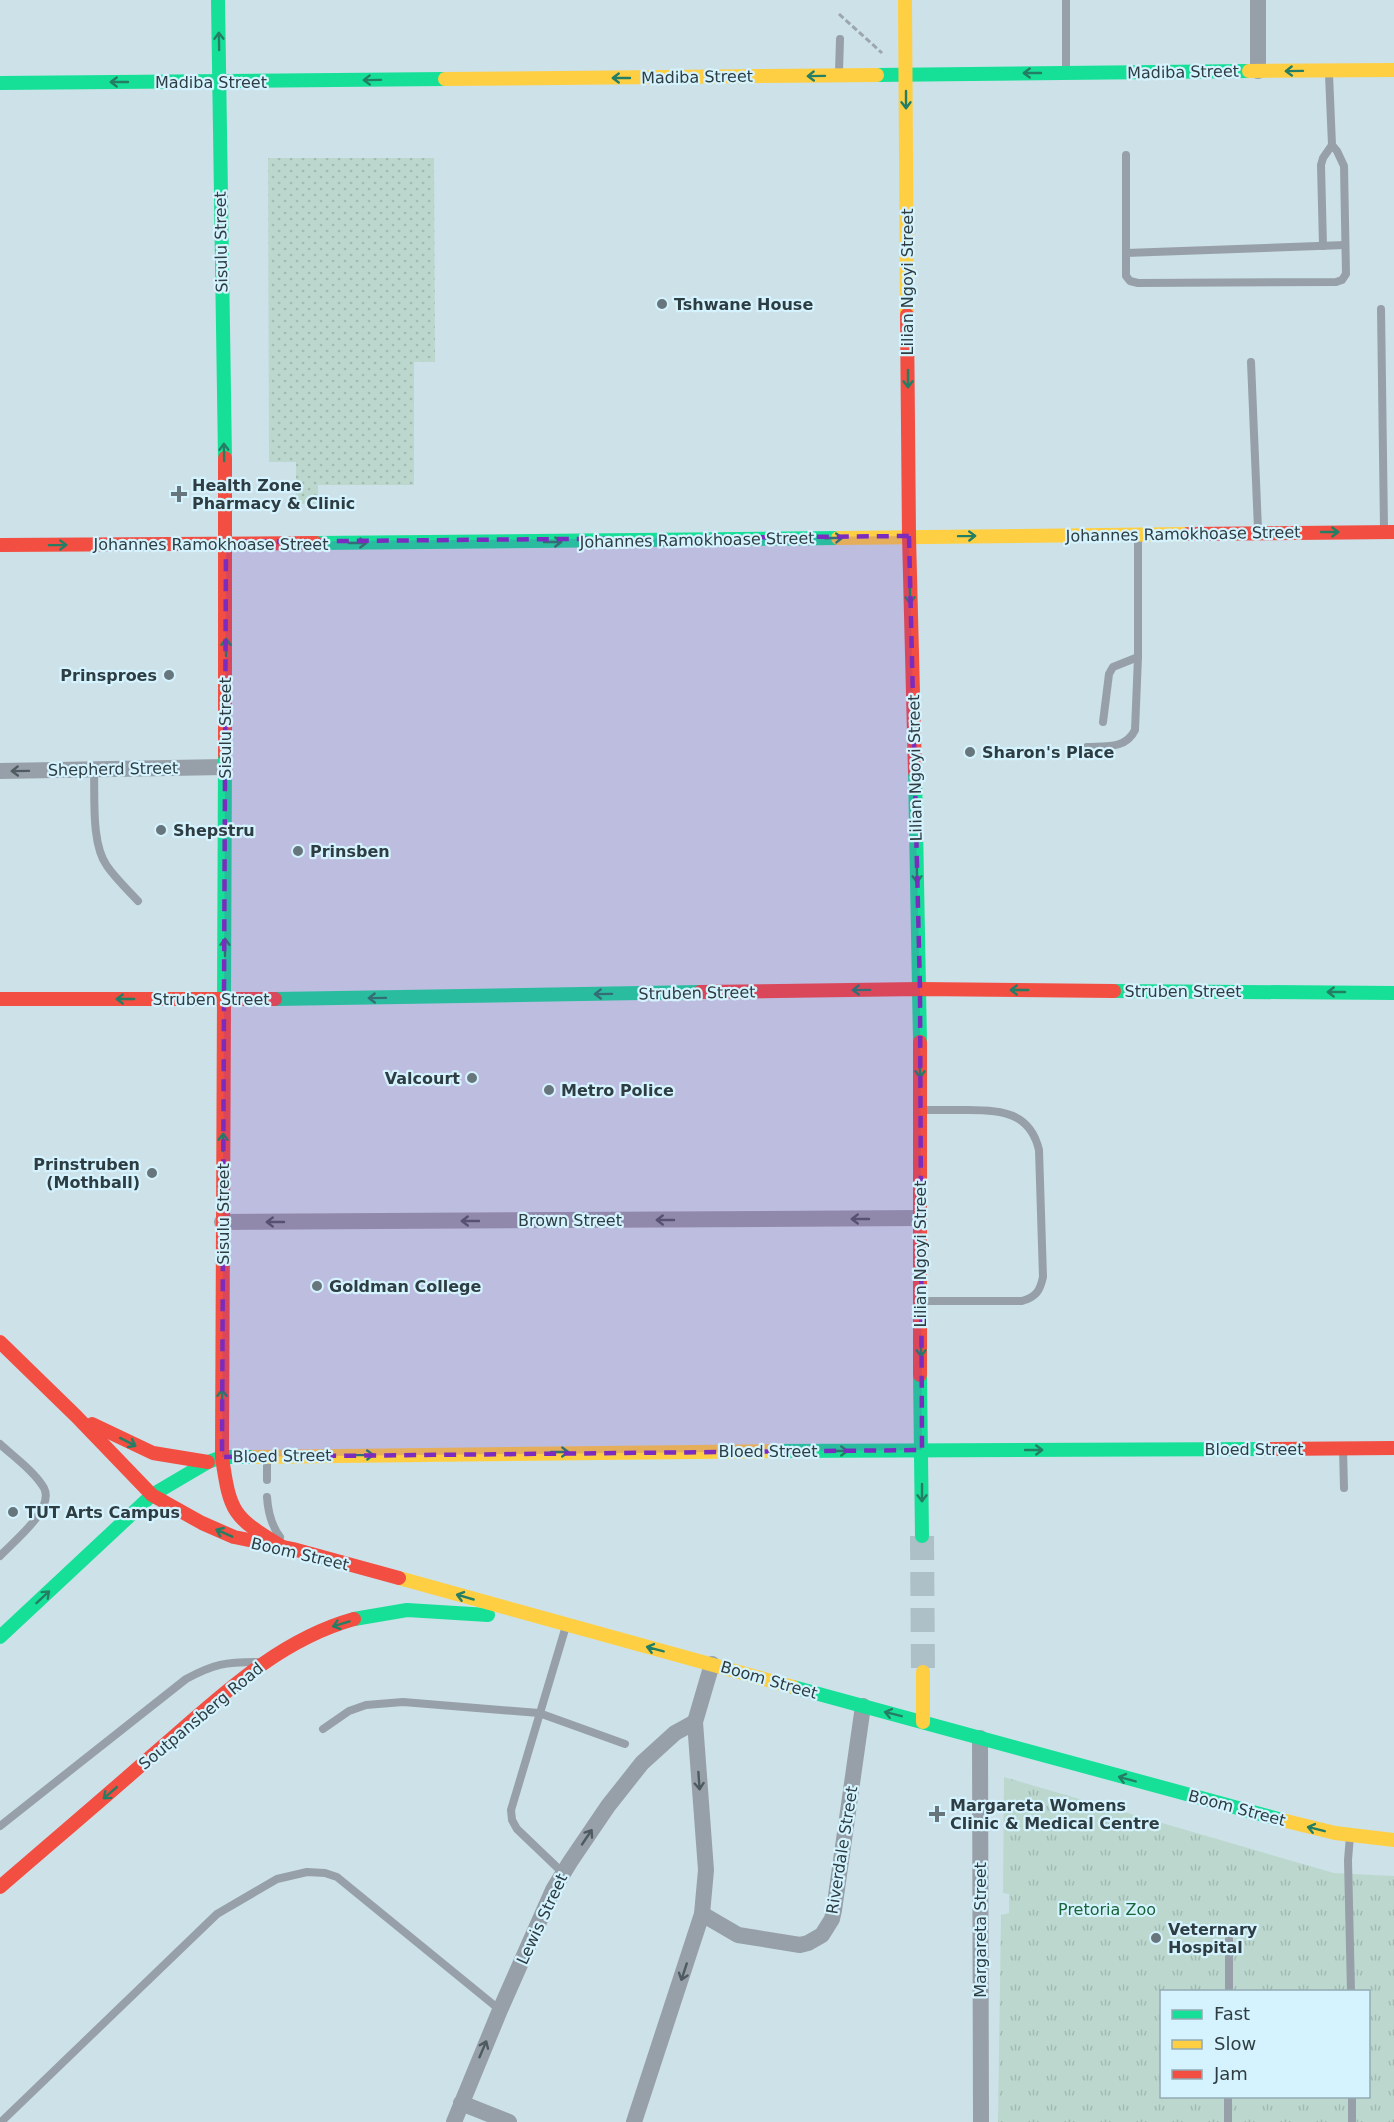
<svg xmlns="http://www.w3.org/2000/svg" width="1394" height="2122" font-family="'DejaVu Sans',sans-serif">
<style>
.grass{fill:url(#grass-dots)}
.park{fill:url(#park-tufts);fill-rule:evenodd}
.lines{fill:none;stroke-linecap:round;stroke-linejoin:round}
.secondary-tunnel{stroke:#adc0c8;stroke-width:24;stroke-dasharray:24 12;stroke-linecap:butt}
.path{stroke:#9ba6ad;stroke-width:3;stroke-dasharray:6 3;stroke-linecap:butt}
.lane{stroke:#97a0a8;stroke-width:8}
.street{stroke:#97a0a8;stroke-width:16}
.fast{stroke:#16e098;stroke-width:14}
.slow{stroke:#ffcf43;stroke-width:14}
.jam{stroke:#f24e42;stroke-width:14}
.oneway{stroke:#247e64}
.oneway2{stroke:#4e5b61}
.marked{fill:#7b2cbf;fill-opacity:0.2;stroke:#7b2cbf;stroke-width:4.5;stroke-dasharray:12 8;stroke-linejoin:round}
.poi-dot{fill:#66767c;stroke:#d5f3fe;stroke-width:2}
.labels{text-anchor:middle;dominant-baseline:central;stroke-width:4.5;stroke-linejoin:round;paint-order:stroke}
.street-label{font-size:16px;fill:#2e3d42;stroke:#d5f3fe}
.poi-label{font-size:16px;font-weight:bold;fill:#2e3d42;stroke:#d5f3fe;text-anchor:start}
.park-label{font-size:16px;fill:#19643a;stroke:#d5f3fe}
</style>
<defs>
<pattern id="grass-dots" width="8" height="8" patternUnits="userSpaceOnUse" patternTransform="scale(1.5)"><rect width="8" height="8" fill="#bcd8ce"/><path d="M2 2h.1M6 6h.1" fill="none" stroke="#a2bab2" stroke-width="1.8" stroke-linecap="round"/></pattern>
<pattern id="park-tufts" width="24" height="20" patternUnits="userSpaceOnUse" patternTransform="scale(1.5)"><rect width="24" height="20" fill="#bcd8ce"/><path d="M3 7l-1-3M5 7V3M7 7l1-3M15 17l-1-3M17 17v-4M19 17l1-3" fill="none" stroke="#a2bab2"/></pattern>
</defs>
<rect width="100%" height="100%" fill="#cde1e9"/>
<polygon class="grass" points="268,158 434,158 435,362 414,362 414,485 318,485 318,504 296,504 296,462 269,462"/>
<path class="park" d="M1004 1777 1334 1873 1394 1876V2122H998L1001 1915 1009 1913V1894L1003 1893ZM1162 1992H1368V2096H1162Z"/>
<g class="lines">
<polyline class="secondary-tunnel" points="922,1536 923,1672"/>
<polyline class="path" points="839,14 882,53"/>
<g class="lane">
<polyline points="839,72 840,39"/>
<polyline points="1066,72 1066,0"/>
<polyline points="1126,155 1126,276 1130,281 1138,283 1336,282 1342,280 1346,274 1344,166 1337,151 1332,145 1329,74"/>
<polyline points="1323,246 1321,165 1323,158 1332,145"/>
<polyline points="1126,253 1345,245"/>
<polyline points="1381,309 1384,528"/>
<polyline points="1251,362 1258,529"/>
<polyline points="1103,722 1109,674 1113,667 1138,657"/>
<path d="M1087 747C1106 746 1126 749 1135 730L1138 657V537"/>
<path d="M94 770C95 797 91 844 107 866 116 879 128 890 138 901"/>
<path d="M920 1110C936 1110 952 1110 968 1110 1001 1110 1030 1112 1039 1150L1043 1277C1040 1291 1036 1297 1022 1301H921"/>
<path d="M0 1444C14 1457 34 1471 44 1488 55 1509 13 1542 0 1556"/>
<polyline points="1343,1449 1344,1488"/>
<polyline points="267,1459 267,1480"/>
<path d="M267 1497C268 1512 271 1525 280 1537"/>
<polyline points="323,1729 349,1711 366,1705 403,1702 539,1713 625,1744"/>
<path d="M0 1826 186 1679C214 1664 225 1662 257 1662"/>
<polyline points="1350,1836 1348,1860 1351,1992"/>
<polyline points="563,1873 517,1829 512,1820 511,1810 566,1626"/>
<polyline points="1229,1938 1229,1992"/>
<polyline points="1,2122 217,1914 277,1879 307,1872 325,1873 337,1877 500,2010"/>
<polyline points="1228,2122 1228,2096"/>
<polyline points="1352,2122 1352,2096"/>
</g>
<g class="street">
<polyline points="1258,0 1258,71"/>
<polyline points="0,771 225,767"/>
<polyline points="222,1222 919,1218"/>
<polyline points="980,1738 981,2122"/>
<polyline points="702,1914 738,1935 800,1945 808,1943 822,1935 832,1919 834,1910 863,1706"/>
<polyline points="461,2103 509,2122"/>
<polyline points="454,2122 500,2010 553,1890 570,1862 608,1806 642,1763 675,1733 695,1722"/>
<polyline points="634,2122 702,1914 706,1870 695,1722 712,1664"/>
</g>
<g class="fast">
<polyline points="218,0 225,458"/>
<polyline points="877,75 1249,71"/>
<polyline points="0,83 445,79"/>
<polyline points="316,543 838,538"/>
<polyline points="915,772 920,1042"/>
<polyline points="1114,991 1394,993"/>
<polyline points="224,999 225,755"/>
<polyline points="275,999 700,992"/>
<polyline points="920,1375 922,1536"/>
<polyline points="776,1451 1266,1449"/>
<polyline points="354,1619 407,1610 488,1615"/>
<polyline points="0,1637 152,1495 208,1462 222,1457 254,1457"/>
<polyline points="793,1687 1282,1820"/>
</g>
<g class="slow">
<polyline points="905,0 907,315"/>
<polyline points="1249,71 1394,70"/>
<polyline points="445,79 877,75"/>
<polyline points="838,538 1188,534"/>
<polyline points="254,1457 776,1451"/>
<polyline points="399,1578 793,1687"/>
<polyline points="923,1672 923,1722"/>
<polyline points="1282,1820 1335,1833 1394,1840"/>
</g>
<g class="jam">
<polyline points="907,315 909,536 915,772"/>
<polyline points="225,458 225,755"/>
<polyline points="1188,534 1394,532"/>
<polyline points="0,545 316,543"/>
<polyline points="700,992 920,989 1114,991"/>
<polyline points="0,999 275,999"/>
<path d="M224 999 222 1457C230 1513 233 1517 281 1546"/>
<polyline points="920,1042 920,1375"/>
<polyline points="0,1342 76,1416 152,1495 202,1523 234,1537 293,1549 399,1578"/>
<polyline points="92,1424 153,1453 208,1462"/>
<polyline points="1266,1449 1394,1448"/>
<path d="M0 1887C52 1842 104 1798 155 1753 216 1701 275 1641 354 1619"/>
</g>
</g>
<defs><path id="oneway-shaft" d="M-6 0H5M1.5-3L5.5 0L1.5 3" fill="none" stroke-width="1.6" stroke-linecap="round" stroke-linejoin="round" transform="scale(1.5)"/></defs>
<g class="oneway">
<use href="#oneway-shaft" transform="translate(219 41) rotate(-91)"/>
<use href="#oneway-shaft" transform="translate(1294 71) rotate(179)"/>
<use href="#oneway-shaft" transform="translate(1032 73) rotate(180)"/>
<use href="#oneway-shaft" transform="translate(816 76) rotate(179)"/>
<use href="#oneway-shaft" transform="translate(621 78) rotate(180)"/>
<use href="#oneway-shaft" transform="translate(372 80) rotate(179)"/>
<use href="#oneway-shaft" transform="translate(119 82) rotate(180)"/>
<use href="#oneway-shaft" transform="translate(906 100) rotate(90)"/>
<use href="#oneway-shaft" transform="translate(908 379) rotate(90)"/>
<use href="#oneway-shaft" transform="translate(224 452) rotate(-91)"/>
<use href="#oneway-shaft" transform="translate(1330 532)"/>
<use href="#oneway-shaft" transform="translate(967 536) rotate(-1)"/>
<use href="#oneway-shaft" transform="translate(834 538) rotate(-2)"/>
<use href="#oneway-shaft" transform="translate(553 542)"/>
<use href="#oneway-shaft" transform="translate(358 543)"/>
<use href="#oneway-shaft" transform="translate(58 545) rotate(-1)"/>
<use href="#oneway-shaft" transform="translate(910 595) rotate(89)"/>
<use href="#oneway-shaft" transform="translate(226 647) rotate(-90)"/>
<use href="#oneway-shaft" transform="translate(917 874) rotate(89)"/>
<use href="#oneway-shaft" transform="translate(225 947) rotate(-90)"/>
<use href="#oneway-shaft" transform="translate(861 990) rotate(179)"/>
<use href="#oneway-shaft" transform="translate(1019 990) rotate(-180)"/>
<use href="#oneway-shaft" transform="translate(1336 992) rotate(-180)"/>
<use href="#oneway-shaft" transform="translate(603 994) rotate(179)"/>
<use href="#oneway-shaft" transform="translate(377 998) rotate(179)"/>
<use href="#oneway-shaft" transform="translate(125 999) rotate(180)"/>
<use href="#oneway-shaft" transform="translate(920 1069) rotate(90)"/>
<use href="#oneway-shaft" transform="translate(223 1142) rotate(-89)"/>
<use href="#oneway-shaft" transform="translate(921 1348) rotate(89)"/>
<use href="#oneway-shaft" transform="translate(222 1398) rotate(-90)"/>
<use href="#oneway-shaft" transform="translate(128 1442) rotate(27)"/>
<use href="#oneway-shaft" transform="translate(1034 1450)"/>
<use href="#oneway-shaft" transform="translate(839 1451)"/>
<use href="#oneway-shaft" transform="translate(560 1452)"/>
<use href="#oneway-shaft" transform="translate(365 1455) rotate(-1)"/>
<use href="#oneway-shaft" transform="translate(922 1493) rotate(90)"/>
<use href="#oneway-shaft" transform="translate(224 1533) rotate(-156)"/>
<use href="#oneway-shaft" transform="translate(43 1597) rotate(-43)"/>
<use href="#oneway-shaft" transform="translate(465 1597) rotate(-164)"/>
<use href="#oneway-shaft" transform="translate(341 1624) rotate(163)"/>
<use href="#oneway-shaft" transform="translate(655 1649) rotate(-165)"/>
<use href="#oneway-shaft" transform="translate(893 1714) rotate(-166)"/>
<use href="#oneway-shaft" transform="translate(1127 1779) rotate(-165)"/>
<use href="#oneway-shaft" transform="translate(110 1793) rotate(139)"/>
<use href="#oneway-shaft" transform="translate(1316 1829) rotate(-166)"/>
</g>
<g class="oneway2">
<use href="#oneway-shaft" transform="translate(20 771) rotate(179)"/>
<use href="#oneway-shaft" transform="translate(860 1219) rotate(180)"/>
<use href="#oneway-shaft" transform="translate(665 1220) rotate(180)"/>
<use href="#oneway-shaft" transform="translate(470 1221) rotate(180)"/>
<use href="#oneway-shaft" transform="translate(275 1222) rotate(180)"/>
<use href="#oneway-shaft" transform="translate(699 1781) rotate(86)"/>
<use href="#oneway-shaft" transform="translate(587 1837) rotate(-56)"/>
<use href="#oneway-shaft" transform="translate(684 1972) rotate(108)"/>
<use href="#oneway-shaft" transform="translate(483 2049) rotate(-67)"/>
</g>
<path class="marked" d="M909 536 920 989 922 1450 222 1457 226 542Z"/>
<g class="poi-dot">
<circle cx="662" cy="304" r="6"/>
<path d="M176 485h6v6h6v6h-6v6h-6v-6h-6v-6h6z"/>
<circle cx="169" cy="675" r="6"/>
<circle cx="970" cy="752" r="6"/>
<circle cx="161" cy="830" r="6"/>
<circle cx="298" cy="851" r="6"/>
<circle cx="472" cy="1078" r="6"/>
<circle cx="549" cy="1090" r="6"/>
<circle cx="152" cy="1173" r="6"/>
<circle cx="317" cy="1286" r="6"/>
<circle cx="13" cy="1512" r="6"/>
<path d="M934 1805h6v6h6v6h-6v6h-6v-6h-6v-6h6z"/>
<circle cx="1156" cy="1938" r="6"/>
</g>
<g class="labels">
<g class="street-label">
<text transform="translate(1183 72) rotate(-1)">Madiba Street</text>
<text transform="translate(697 77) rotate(-1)">Madiba Street</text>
<text x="211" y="82">Madiba Street</text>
<text transform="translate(221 242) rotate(-91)">Sisulu Street</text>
<text transform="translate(907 282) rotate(-90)">Lilian Ngoyi Street</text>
<text transform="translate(1183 534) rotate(-1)">Johannes Ramokhoase Street</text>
<text transform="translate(697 540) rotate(-1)">Johannes Ramokhoase Street</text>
<text x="211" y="544">Johannes Ramokhoase Street</text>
<text transform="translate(225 728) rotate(-90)">Sisulu Street</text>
<text transform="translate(915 768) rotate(-91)">Lilian Ngoyi Street</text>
<text transform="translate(113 769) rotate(-1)">Shepherd Street</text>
<text x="1183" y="991">Struben Street</text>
<text transform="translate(697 993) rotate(-1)">Struben Street</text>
<text x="211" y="999">Struben Street</text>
<text transform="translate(223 1214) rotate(-90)">Sisulu Street</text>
<text x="570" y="1220">Brown Street</text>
<text transform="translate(920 1254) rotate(-90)">Lilian Ngoyi Street</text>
<text x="1254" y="1449">Bloed Street</text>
<text x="768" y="1451">Bloed Street</text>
<text transform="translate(282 1456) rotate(-1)">Bloed Street</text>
<text transform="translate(300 1554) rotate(13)">Boom Street</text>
<text transform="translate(769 1680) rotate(16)">Boom Street</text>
<text transform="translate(201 1716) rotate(-40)">Soutpansberg Road</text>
<text transform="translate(1237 1808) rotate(15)">Boom Street</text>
<text transform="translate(842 1850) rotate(-81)">Riverdale Street</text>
<text transform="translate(542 1919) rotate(-65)">Lewis Street</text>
<text transform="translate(980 1930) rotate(-90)">Margareta Street</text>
</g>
<g class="poi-label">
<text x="674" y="304">Tshwane House</text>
<text x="192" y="485">Health Zone<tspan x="192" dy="18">Pharmacy &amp; Clinic</tspan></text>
<text x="157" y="675" text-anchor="end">Prinsproes</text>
<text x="982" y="752">Sharon's Place</text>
<text x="173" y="830">Shepstru</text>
<text x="310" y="851">Prinsben</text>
<text x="460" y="1078" text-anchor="end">Valcourt</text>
<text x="561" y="1090">Metro Police</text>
<text x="140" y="1164" text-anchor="end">Prinstruben<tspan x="140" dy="18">(Mothball)</tspan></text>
<text x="329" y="1286">Goldman College</text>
<text x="25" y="1512">TUT Arts Campus</text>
<text x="950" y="1805">Margareta Womens<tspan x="950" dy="18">Clinic &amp; Medical Centre</tspan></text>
<text x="1168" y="1929">Veternary<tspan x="1168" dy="18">Hospital</tspan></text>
</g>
<g class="park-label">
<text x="1107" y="1909">Pretoria Zoo</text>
</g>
</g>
<rect x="1160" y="1990" width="210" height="108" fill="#d5f3fe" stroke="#92aab3" stroke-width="1.5"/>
<rect x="1172" y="2010" width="30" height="9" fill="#16e098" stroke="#92aab3" stroke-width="1.5"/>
<text x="1214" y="2020" font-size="18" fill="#2e3d42">Fast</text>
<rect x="1172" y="2040" width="30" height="9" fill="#ffcf43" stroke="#92aab3" stroke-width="1.5"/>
<text x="1214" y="2050" font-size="18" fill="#2e3d42">Slow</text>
<rect x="1172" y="2070" width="30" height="9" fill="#f24e42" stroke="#92aab3" stroke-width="1.5"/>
<text x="1214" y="2080" font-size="18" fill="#2e3d42">Jam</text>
</svg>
